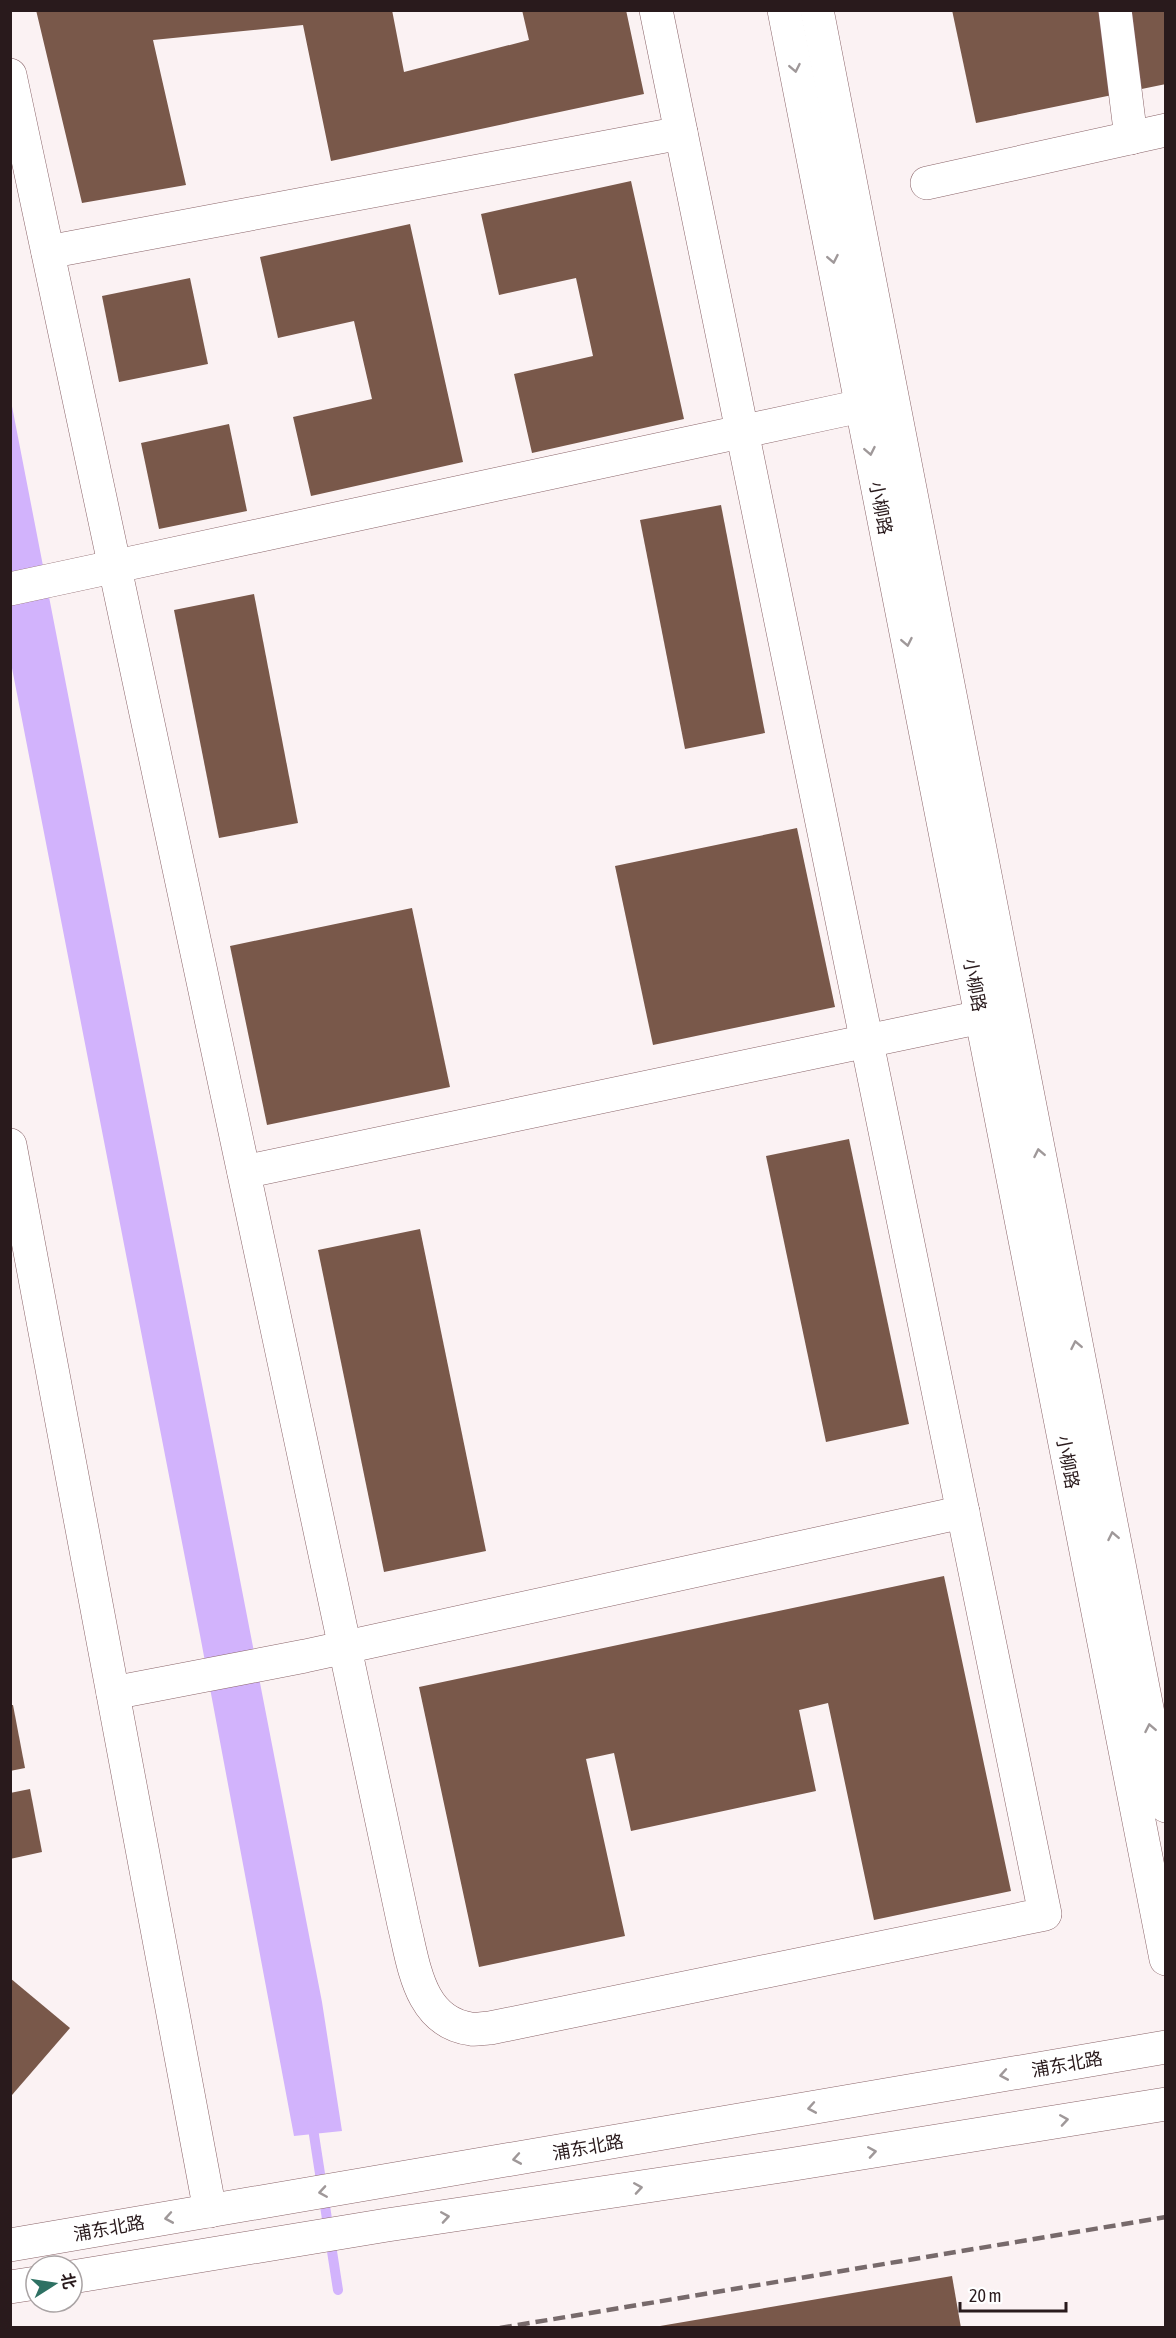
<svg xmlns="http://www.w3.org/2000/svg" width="1176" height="2338" font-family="'Asap Condensed','Noto Sans SC',sans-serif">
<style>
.water{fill:#d2b3fc}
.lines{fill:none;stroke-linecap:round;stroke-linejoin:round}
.stream{stroke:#d2b3fc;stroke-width:10}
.building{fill:#79584a}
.minor-casing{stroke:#8a6469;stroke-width:34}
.minor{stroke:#fff;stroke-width:33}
.rail{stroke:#776a6b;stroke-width:4.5;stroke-dasharray:12 6;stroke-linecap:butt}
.oneway{stroke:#9f9899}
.labels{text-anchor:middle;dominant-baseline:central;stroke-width:6;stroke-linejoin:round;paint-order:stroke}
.street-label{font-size:18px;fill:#291a1c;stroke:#fff}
</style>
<rect width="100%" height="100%" fill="#fbf2f3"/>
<polygon class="water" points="10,396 322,2002 342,2131 294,2136 200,1635 11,663"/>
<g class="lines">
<polyline class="stream" points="312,2122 338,2290"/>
</g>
<g class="building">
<polygon points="36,10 392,10 404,72 529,40 522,10 626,10 644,94 331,161 303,25 153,40 186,185 82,203"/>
<polygon points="952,10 1166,10 1166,84 976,123"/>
<polygon points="631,181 684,419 532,453 514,374 593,356 576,278 499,295 481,214"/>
<polygon points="410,224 463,462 311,496 293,417 372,399 354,321 278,338 260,257"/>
<polygon points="190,278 208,364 119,382 102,296"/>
<polygon points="229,424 247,511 159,529 141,443"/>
<polygon points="721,505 765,733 685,749 640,520"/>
<polygon points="254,594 298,823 219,838 174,610"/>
<polygon points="797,828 835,1007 653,1045 615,866"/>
<polygon points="412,908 450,1087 267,1125 230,946"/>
<polygon points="849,1139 909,1424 826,1442 766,1156"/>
<polygon points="420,1229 486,1551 384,1572 318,1250"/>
<polygon points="944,1576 1011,1891 874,1920 828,1703 799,1710 816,1791 631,1831 614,1753 586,1759 625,1936 479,1967 419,1687"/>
<polygon points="10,1705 13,1705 25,1768 10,1771"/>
<polygon points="30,1789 42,1852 10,1859 10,1793"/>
<polygon points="10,1978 70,2028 12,2095 10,2094"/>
<polygon points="952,2276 961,2328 660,2328 660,2326"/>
</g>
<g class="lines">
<g class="minor-casing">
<g id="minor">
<polyline points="784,10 1166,1959"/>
<polyline points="817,10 1166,1806"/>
<polyline points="1115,10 1131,138"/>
<path d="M10 75 404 1925C414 1965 419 2022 471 2029 476 2030 484 2028 490 2028L1045 1914 656 10"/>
<polyline points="927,183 1166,130"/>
<polyline points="48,252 681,133"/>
<polyline points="10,589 861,406"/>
<polyline points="10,1145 210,2211"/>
<polyline points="244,1172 981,1017"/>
<polyline points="113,1693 305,1656 963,1512"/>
<polyline points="10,2245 1166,2047"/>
<polyline points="72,2277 387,2225 788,2165 1166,2104"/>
<polyline points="10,2287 36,2283"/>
</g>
</g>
<use href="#minor" class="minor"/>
<polyline class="rail" points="500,2328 1166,2217"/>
</g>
<defs><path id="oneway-chevron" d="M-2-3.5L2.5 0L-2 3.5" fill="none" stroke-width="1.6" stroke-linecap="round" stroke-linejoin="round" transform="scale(1.5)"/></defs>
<g class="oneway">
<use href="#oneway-chevron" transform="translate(795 68) rotate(79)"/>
<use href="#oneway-chevron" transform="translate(833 259) rotate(79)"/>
<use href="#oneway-chevron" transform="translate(870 451) rotate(79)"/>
<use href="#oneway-chevron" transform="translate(907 642) rotate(79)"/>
<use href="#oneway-chevron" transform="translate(1039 1153) rotate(-101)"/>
<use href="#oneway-chevron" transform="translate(1076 1345) rotate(-101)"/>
<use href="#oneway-chevron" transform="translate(1113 1536) rotate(-101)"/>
<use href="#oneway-chevron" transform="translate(1150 1728) rotate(-101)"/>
<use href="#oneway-chevron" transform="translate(1004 2075) rotate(170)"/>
<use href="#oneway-chevron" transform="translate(812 2108) rotate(170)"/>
<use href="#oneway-chevron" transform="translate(1064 2120) rotate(-9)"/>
<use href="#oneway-chevron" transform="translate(872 2152) rotate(-9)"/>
<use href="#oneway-chevron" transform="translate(517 2159) rotate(170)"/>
<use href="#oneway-chevron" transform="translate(638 2188) rotate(-9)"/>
<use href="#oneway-chevron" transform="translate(323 2192) rotate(171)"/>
<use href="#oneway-chevron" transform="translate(445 2217) rotate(-9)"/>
<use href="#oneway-chevron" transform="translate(169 2218) rotate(170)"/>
</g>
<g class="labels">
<g class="street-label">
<text transform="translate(881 508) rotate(79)">小柳路</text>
<text transform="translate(975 985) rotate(79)">小柳路</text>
<text transform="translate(1068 1462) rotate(79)">小柳路</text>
<text transform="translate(1067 2064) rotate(-10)">浦东北路</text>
<text transform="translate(588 2147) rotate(-10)">浦东北路</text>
<text transform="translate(109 2228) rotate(-10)">浦东北路</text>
</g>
</g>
<rect width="1176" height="2338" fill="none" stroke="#291a1c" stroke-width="24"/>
<g transform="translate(54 2284) rotate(78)"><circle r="28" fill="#ffffff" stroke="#a9a3a4" stroke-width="1.5"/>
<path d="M0-4.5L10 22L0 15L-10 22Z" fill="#2e7163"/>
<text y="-9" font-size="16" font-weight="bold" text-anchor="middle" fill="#291a1c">北</text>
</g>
<path d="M960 2302v9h106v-9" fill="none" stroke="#291a1c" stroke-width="3"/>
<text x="969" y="2302" font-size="18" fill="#291a1c" stroke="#ffffff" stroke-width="4.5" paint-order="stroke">20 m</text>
</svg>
